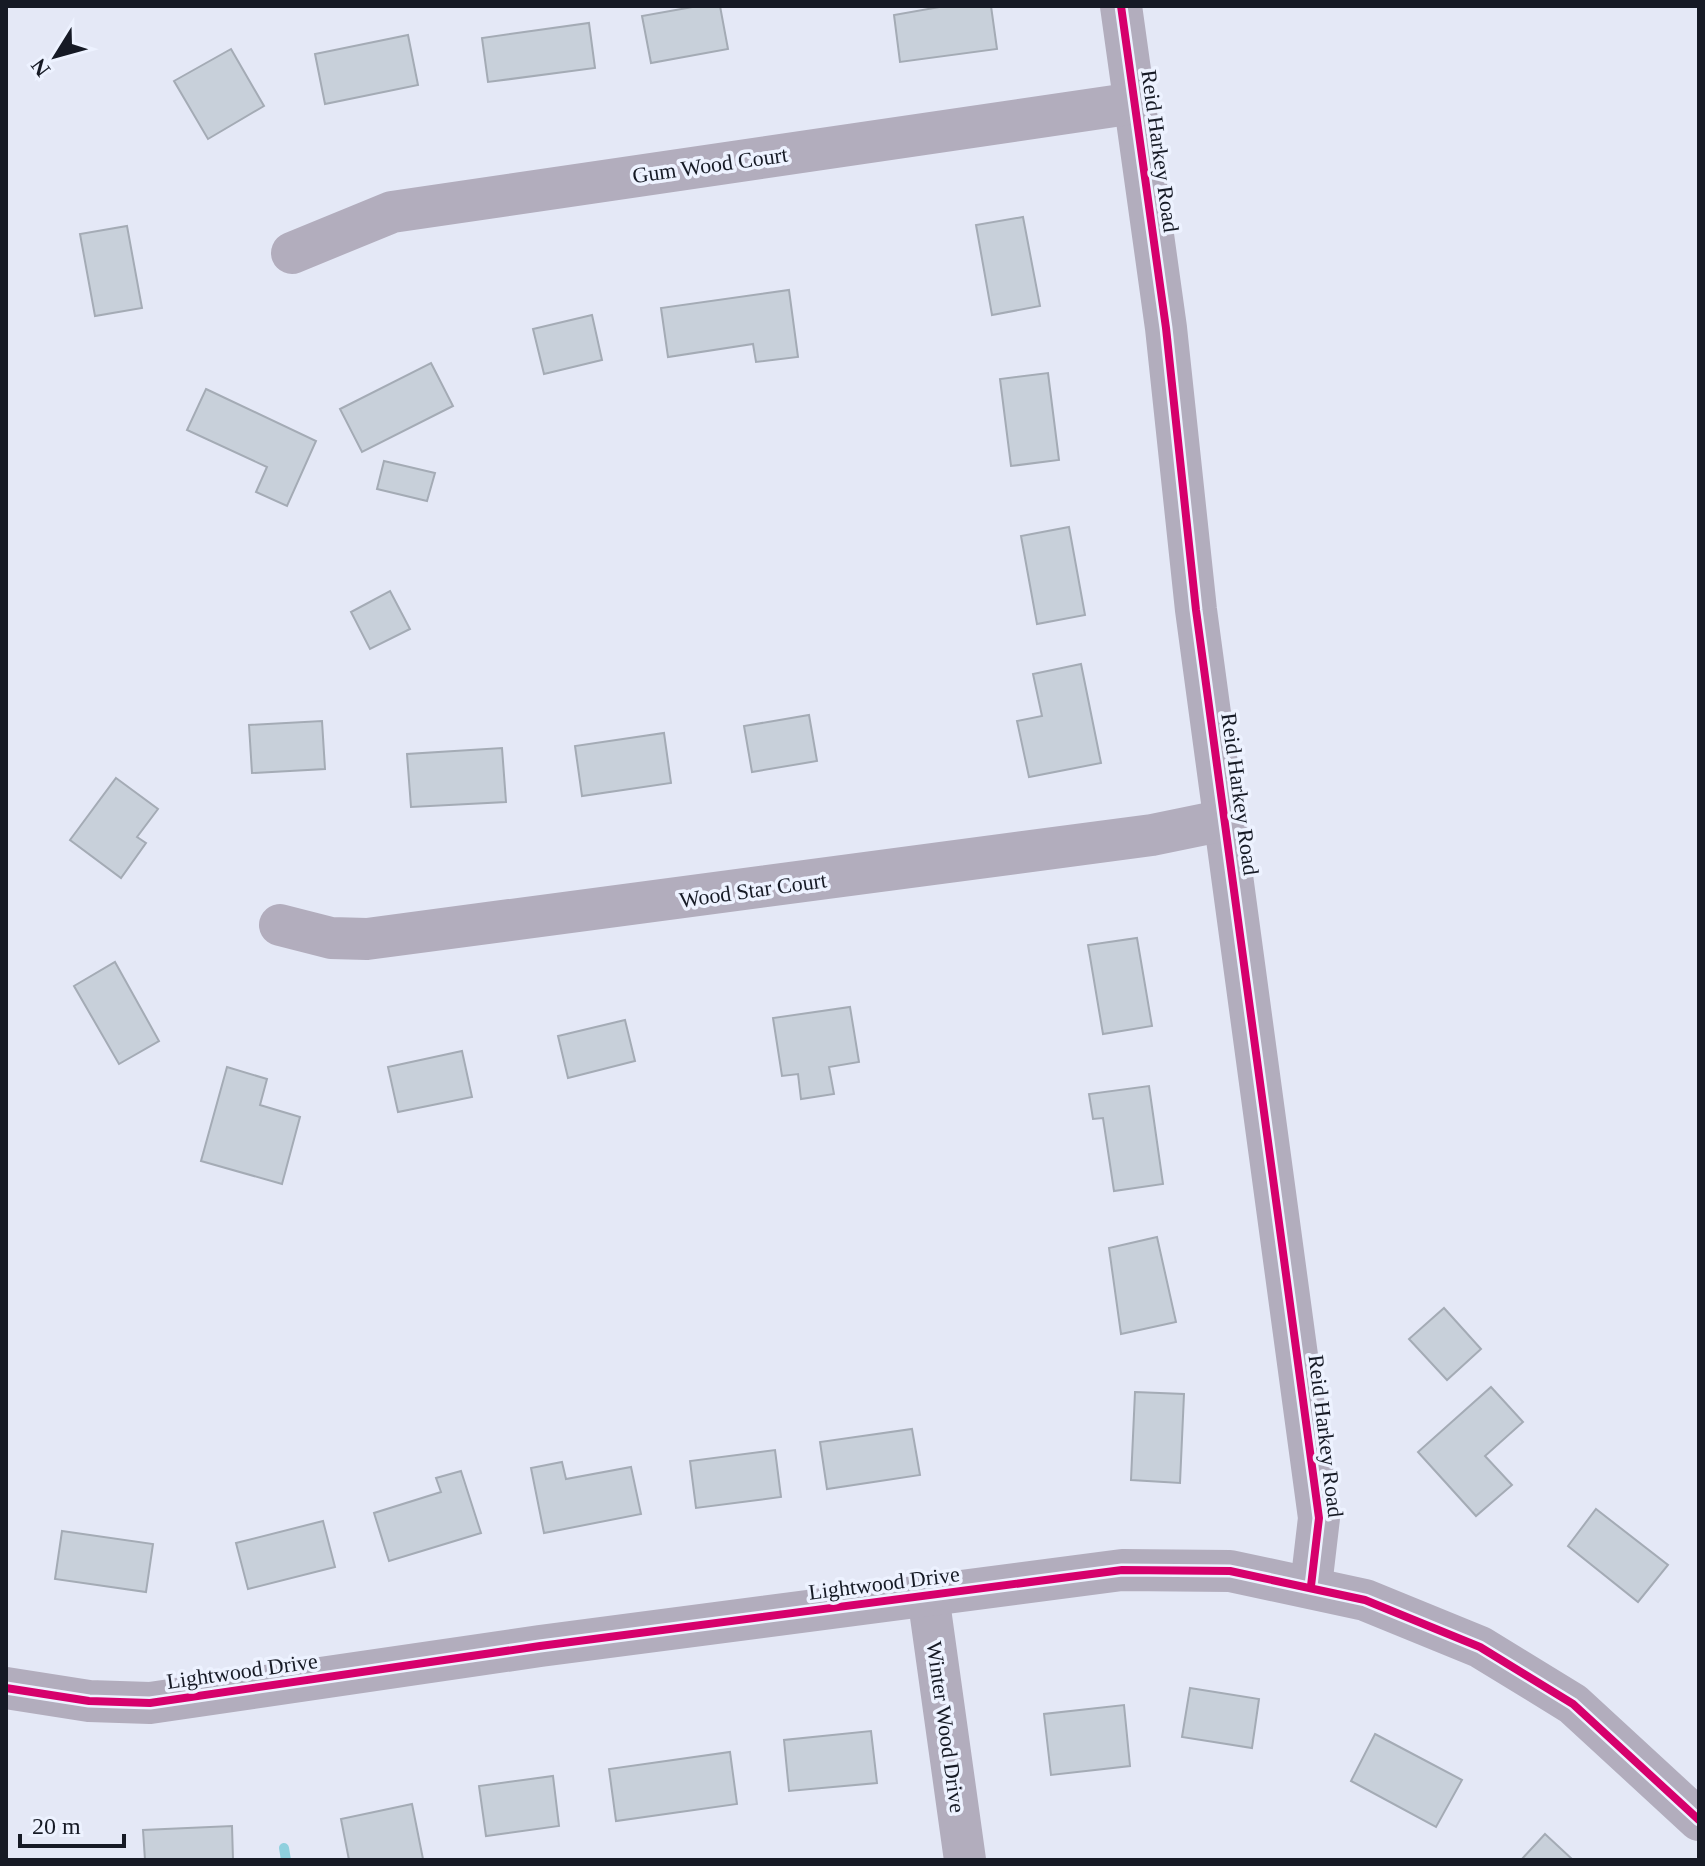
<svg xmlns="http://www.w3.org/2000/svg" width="1705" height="1866" font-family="'Times New Roman',serif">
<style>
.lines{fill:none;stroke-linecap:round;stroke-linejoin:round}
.stream{stroke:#8fd0de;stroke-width:10}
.building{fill:#c8d0da;stroke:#a4abb5;stroke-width:2}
.minor{stroke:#b2adbd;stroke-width:42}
.cycleway-casing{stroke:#edf2ff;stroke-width:13}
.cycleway{stroke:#d6006c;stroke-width:8}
.labels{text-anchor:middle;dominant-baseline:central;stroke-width:7;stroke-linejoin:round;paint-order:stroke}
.street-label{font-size:22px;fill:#161a25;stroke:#edf2ff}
</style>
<rect width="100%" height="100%" fill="#e4e8f6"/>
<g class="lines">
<polyline class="stream" points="284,1848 286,1860"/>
</g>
<g class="building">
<polygon points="698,6 720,6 728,49 651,63 642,16"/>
<polygon points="945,6 991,6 997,49 900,62 894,15"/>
<polygon points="589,23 595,68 488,82 482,38"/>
<polygon points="408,35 418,85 325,104 315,54"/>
<polygon points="231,49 264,106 208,139 174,81"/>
<polygon points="1023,217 1040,306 992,315 976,225"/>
<polygon points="127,226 142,308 95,316 80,234"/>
<polygon points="789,290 798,357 756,362 753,344 668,357 661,308"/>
<polygon points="592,315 602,360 544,374 533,329"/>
<polygon points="431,363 453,406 362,452 340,409"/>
<polygon points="1048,373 1059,460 1011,466 1000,379"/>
<polygon points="206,389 316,441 287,506 256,492 267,467 187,430"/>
<polygon points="384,461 435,473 427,501 377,489"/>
<polygon points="1069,527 1085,615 1037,624 1021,536"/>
<polygon points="390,591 410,629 370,649 351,612"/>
<polygon points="1081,664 1101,763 1029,777 1017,721 1042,716 1033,674"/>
<polygon points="809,715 817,761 752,772 744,726"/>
<polygon points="322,721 325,769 252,773 249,725"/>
<polygon points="664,733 671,783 582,796 575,746"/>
<polygon points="502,748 506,802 411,807 407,754"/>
<polygon points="116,778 158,809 137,837 146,843 121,878 70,840"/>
<polygon points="1137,938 1152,1026 1103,1034 1088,945"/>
<polygon points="115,962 159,1041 119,1064 74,986"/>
<polygon points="850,1007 859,1062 829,1067 834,1094 801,1099 798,1074 782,1076 773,1018"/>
<polygon points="625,1020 635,1061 568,1078 558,1036"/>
<polygon points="462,1051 472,1097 398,1112 388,1067"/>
<polygon points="227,1067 267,1079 260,1105 300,1117 282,1184 201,1161"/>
<polygon points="1149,1086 1163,1184 1114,1191 1103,1118 1093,1119 1089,1094"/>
<polygon points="1157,1237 1176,1322 1121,1334 1109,1248"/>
<polygon points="1444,1308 1481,1349 1447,1380 1409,1339"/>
<polygon points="1491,1387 1523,1422 1485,1456 1512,1485 1476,1516 1418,1452"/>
<polygon points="1135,1392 1184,1394 1180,1483 1131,1480"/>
<polygon points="912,1429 920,1475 827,1489 820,1442"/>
<polygon points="775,1450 781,1497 696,1508 690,1461"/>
<polygon points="562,1462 566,1479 631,1467 641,1514 544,1533 531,1468"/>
<polygon points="461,1471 481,1533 389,1561 374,1513 441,1492 436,1478"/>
<polygon points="1596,1509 1668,1565 1638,1602 1568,1546"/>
<polygon points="323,1521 335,1567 248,1589 236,1543"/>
<polygon points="62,1531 153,1544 146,1592 55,1579"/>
<polygon points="1190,1688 1259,1699 1252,1748 1182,1737"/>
<polygon points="1124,1705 1130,1766 1051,1775 1044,1714"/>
<polygon points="871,1731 877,1783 789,1791 784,1740"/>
<polygon points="1375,1734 1462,1780 1436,1827 1351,1781"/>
<polygon points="730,1752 737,1804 616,1821 609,1769"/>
<polygon points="553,1776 559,1826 486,1836 479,1786"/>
<polygon points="412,1804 423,1859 349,1860 341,1819"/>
<polygon points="232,1826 233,1860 145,1860 143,1830"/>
<polygon points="1545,1834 1573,1860 1521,1860"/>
</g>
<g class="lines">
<g class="minor">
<polyline points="1121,6 1166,328 1196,610 1319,1518 1311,1586"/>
<polyline points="292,253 392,212 1135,103"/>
<polyline points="280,925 331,938 367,939 1152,835 1225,820"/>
<polyline points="928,1595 965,1860"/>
<polyline points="6,1688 89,1701 150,1703 540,1646 1122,1570 1230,1571 1365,1600 1480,1647 1573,1704 1699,1820"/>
</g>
<g class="cycleway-casing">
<g id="cycleway">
<polyline points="1121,6 1166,328 1196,610 1319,1518 1311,1586"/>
<polyline points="6,1688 89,1701 150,1703 540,1646 1122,1570 1230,1571 1365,1600 1480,1647 1573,1704 1699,1820"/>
</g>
</g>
<use href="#cycleway" class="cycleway"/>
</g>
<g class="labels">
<g class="street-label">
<text transform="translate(1160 151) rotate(82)">Reid Harkey Road</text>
<text transform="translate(710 165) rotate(-8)">Gum Wood Court</text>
<text transform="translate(1240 794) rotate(82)">Reid Harkey Road</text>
<text transform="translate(753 890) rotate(-8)">Wood Star Court</text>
<text transform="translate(1326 1436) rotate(83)">Reid Harkey Road</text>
<text transform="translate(884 1583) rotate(-7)">Lightwood Drive</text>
<text transform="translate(242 1671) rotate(-8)">Lightwood Drive</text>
<text transform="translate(946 1727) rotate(82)">Winter Wood Drive</text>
</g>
</g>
<rect width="1705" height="1866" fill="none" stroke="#161a25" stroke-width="16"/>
<g transform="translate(56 56) rotate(233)" stroke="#edf2ff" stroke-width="6" paint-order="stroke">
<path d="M0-6L14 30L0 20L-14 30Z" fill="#161a25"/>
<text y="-12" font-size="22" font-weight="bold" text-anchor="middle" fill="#161a25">N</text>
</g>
<path d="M20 1834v12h104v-12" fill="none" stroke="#161a25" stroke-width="4"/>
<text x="32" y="1834" font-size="24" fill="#161a25" stroke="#edf2ff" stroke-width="6" paint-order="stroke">20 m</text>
</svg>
